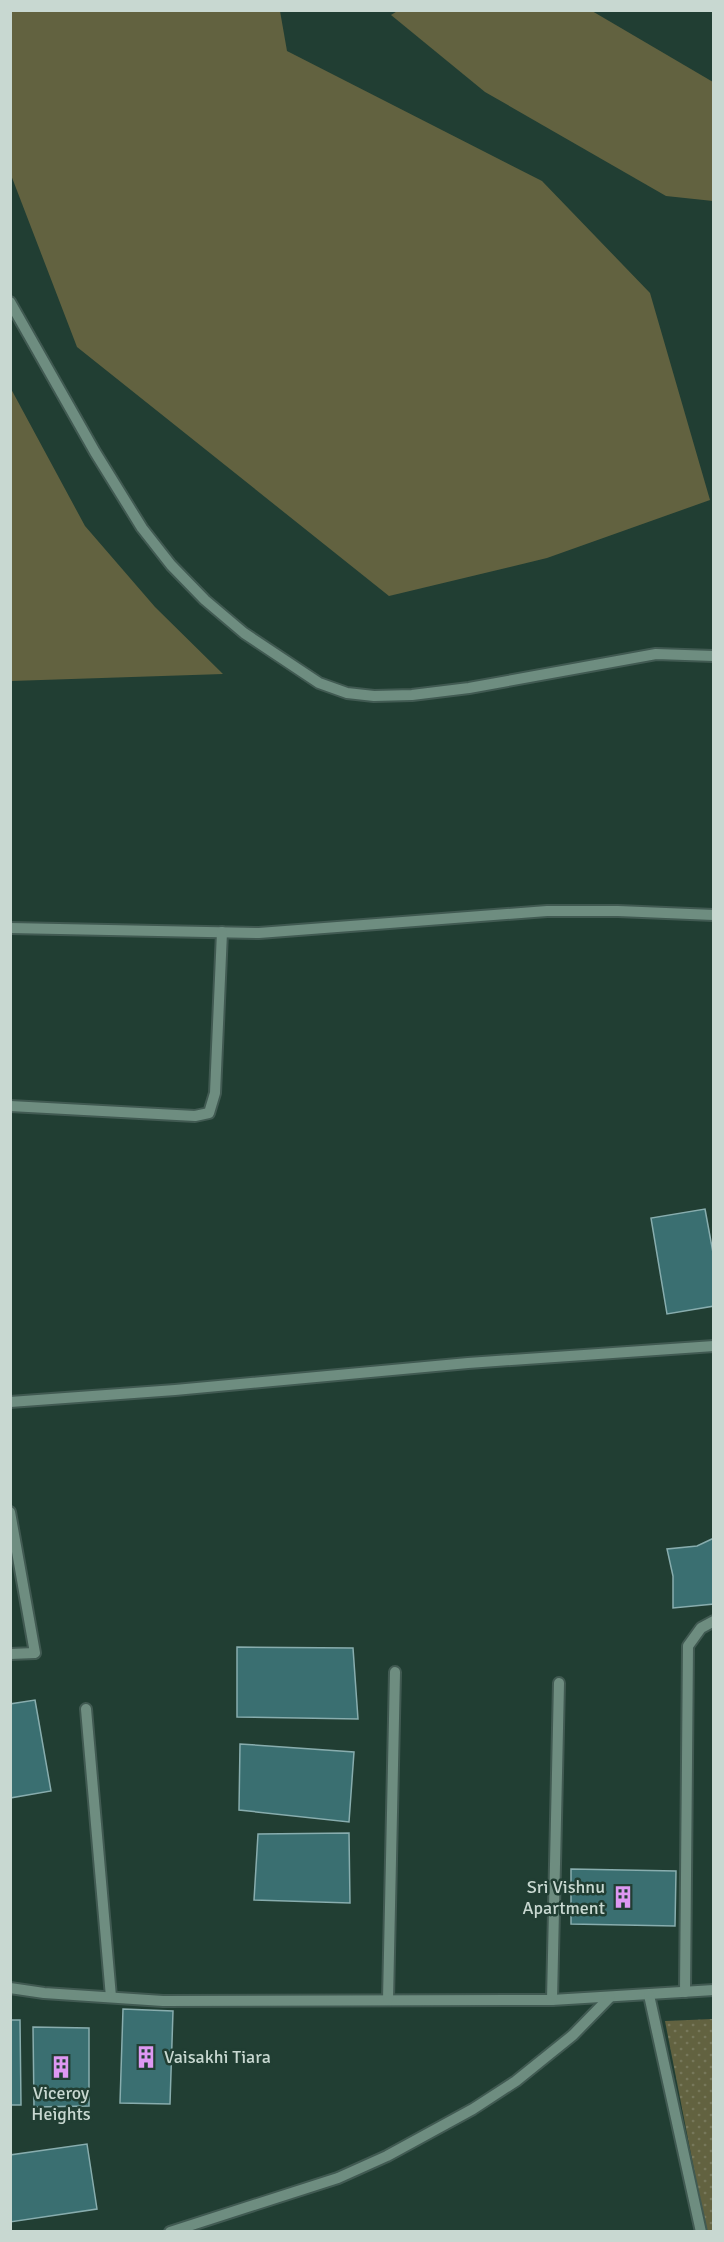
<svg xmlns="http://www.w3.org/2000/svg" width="724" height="2242" font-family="Signika,sans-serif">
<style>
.grass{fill:#626240}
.park{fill:url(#park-dots)}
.building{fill:#3a6f71;stroke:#88adae;stroke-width:1.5}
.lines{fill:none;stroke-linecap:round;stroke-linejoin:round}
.minor-casing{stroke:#415a52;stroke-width:14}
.minor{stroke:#6e8d80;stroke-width:10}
.labels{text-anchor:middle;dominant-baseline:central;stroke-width:5;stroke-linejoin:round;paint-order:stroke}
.poi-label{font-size:18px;fill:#c8d8d1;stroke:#213e33;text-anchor:end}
</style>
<defs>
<pattern id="park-dots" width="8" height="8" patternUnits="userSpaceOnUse" patternTransform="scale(1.5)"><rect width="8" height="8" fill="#626240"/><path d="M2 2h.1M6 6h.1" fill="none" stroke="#77785b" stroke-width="1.8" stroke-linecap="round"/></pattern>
</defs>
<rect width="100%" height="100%" fill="#213e33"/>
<g class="grass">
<polygon points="11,10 280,11 287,51 542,181 650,293 710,500 547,558 389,596 77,347 11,175"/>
<polygon points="399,10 592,11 713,82 713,201 666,196 485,92 391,15"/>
<polygon points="10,387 85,526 155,607 223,674 11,681"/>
</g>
<polygon class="park" points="713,2019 713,2231 706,2231 665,2021"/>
<g class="building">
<polygon points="705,1209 714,1258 714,1306 667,1314 651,1218"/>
<polygon points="714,1538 714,1604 673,1608 673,1576 667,1549 697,1546"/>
<polygon points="237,1647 353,1648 358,1719 237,1717"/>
<polygon points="35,1700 51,1791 10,1798 10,1704"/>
<polygon points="240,1744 354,1752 349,1822 239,1810"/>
<polygon points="349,1833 350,1903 254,1900 258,1834"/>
<polygon points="571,1869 676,1871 675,1926 571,1924"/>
<polygon points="123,2009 173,2011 170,2104 120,2103"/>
<polygon points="10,2020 20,2020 21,2105 10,2105"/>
<polygon points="33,2027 89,2028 89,2106 34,2107"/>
<polygon points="87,2144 97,2209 10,2222 10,2155"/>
</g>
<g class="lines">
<g class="minor-casing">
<g id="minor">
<polyline points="10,302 95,452 142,528 171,565 205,600 244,633 319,683 347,693 374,696 412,695 469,688 656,654 714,656"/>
<polyline points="10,928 259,933 547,911 618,911 714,915"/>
<polyline points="10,1106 195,1116 209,1113 215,1093 222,932"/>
<polyline points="10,1402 175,1390 468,1363 714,1346"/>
<polyline points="10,1512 35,1653 10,1654"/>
<polyline points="86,1709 111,1997"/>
<polyline points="10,1988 44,1993 163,2001 552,2000 714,1990"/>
<polyline points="685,1992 688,1646 701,1628 714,1621"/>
<polyline points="649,1995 701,2232"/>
<polyline points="388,2000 395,1672"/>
<polyline points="552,2000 559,1683"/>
<polyline points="170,2232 338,2178 387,2156 473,2109 516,2081 573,2035 610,1997"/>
</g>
</g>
<use href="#minor" class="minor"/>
</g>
<defs>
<g id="building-bare" transform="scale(1.8)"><path d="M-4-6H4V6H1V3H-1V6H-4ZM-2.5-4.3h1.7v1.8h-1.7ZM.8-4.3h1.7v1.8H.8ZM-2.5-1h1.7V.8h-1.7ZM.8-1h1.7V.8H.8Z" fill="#de98f2" stroke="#213e33" stroke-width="2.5" paint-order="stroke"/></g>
</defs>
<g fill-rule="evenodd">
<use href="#building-bare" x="623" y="1897"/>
<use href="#building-bare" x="146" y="2057"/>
<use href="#building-bare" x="61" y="2067"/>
</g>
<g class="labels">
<g class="poi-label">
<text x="605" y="1887">Sri Vishnu<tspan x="605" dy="21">Apartment</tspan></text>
<text x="164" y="2057" text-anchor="start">Vaisakhi Tiara</text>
<text x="61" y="2093" text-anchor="middle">Viceroy<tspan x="61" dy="21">Heights</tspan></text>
</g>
</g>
<rect width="724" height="2242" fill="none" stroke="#c8d8d1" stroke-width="24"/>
</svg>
